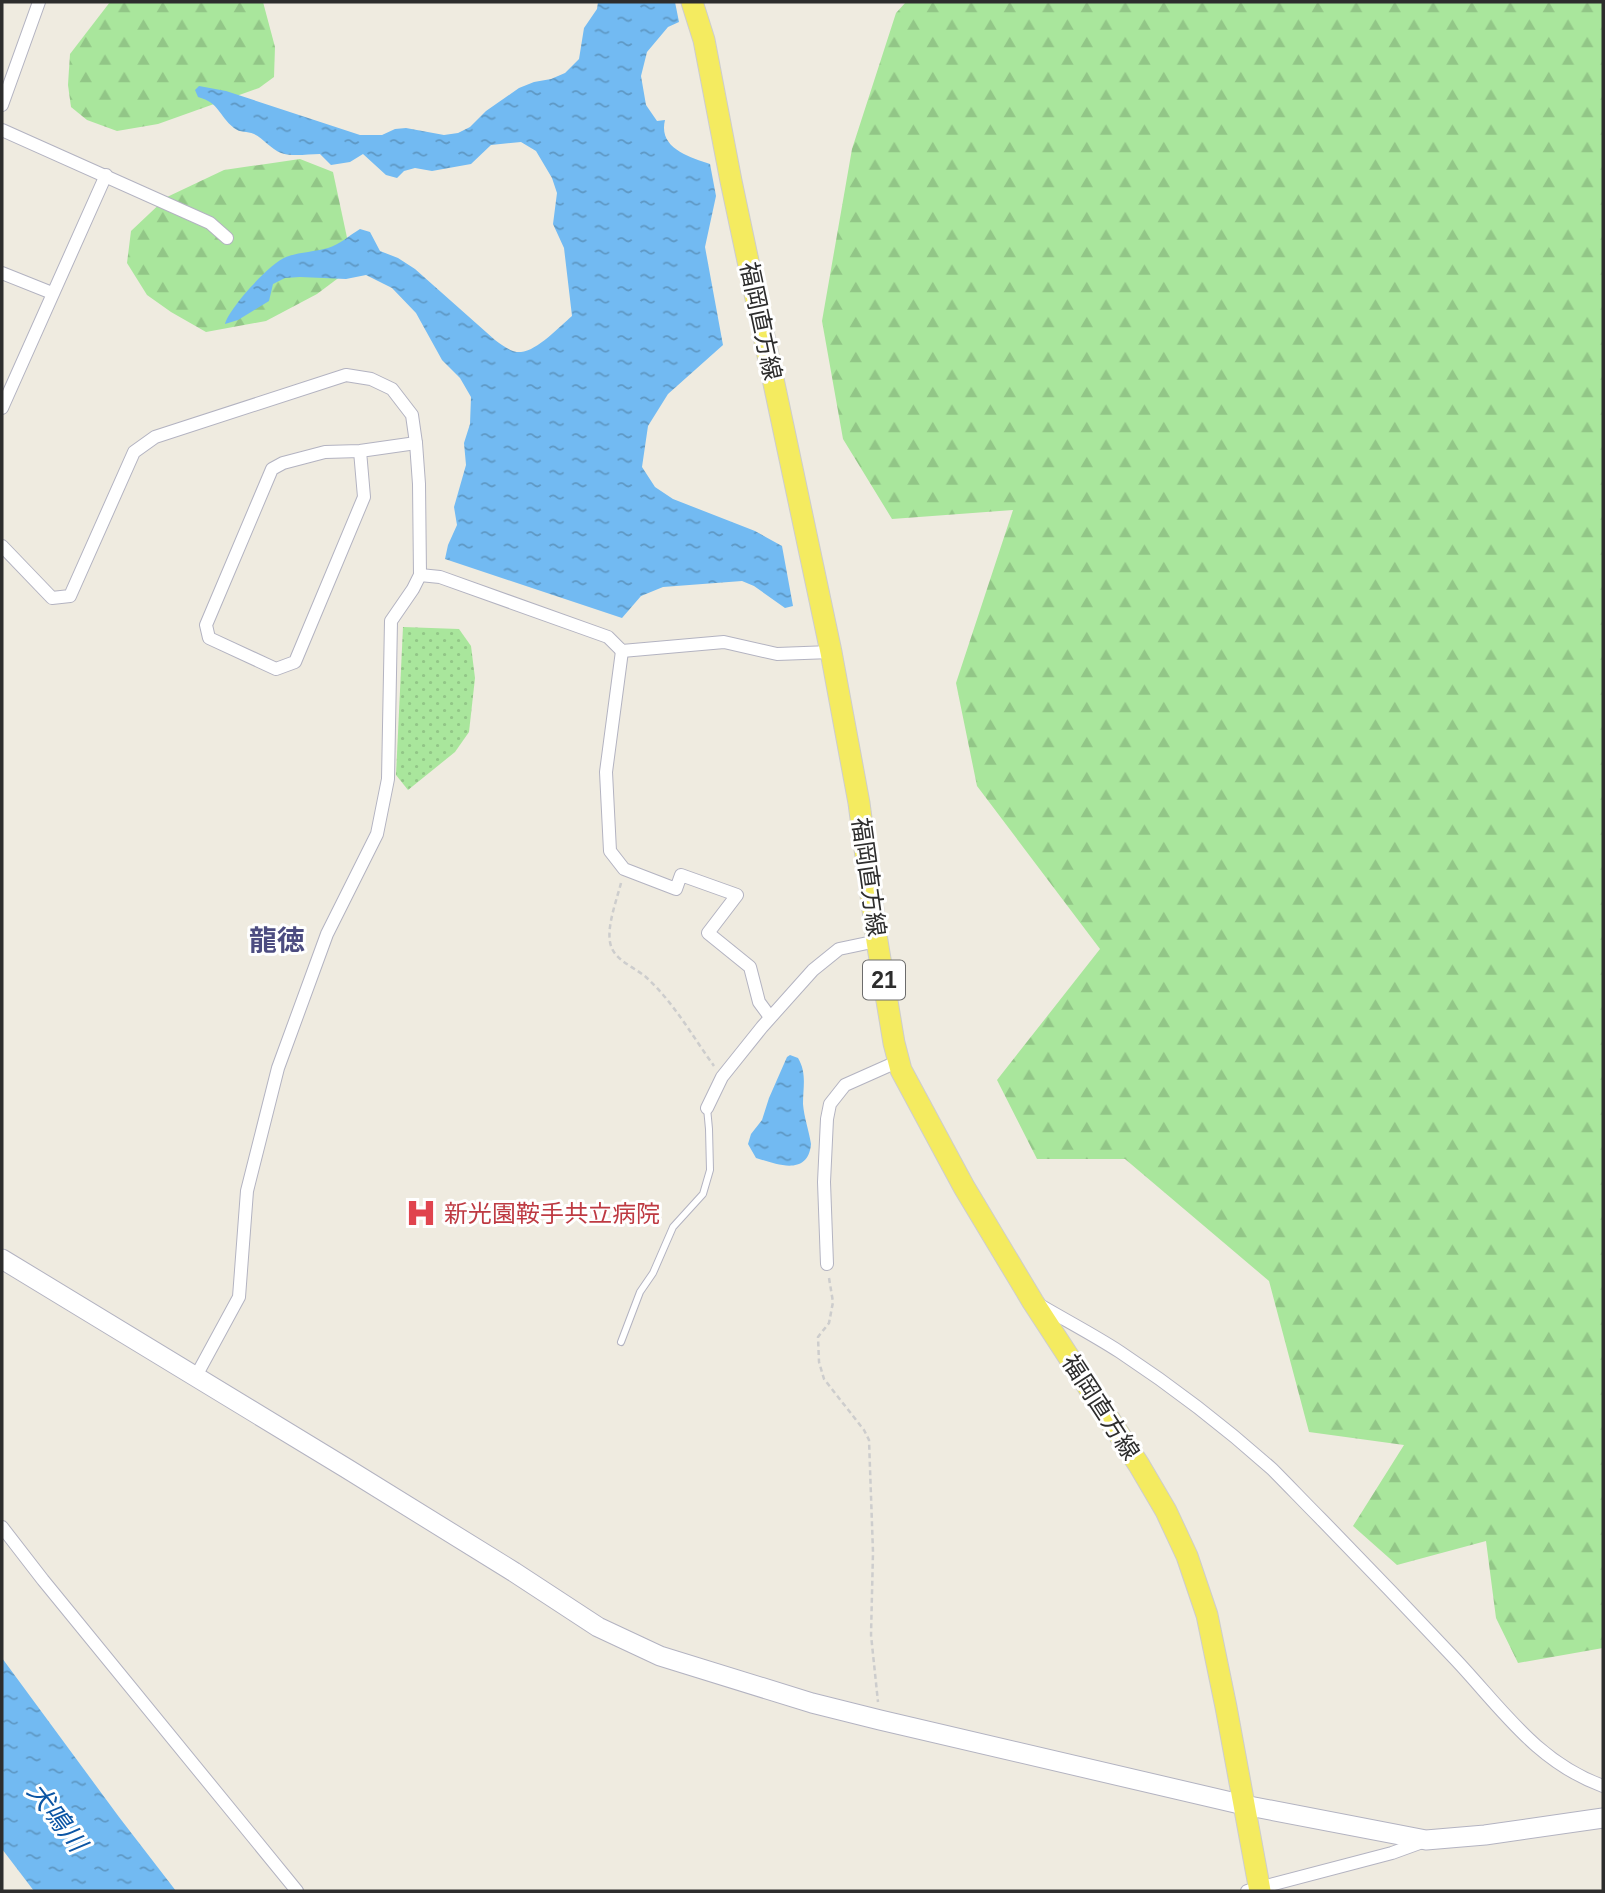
<svg xmlns="http://www.w3.org/2000/svg" width="1605" height="1893" font-family="Arial,'Noto Sans JP',sans-serif">
<style>
.forest{fill:url(#forest-firs)}
.park{fill:url(#park-dots)}
.water{fill:url(#water-ripples)}
.lines{fill:none;stroke-linecap:round;stroke-linejoin:round}
.lane-casing{stroke:#b3b3c1;stroke-width:8}
.street-casing{stroke:#b3b3c1;stroke-width:14}
.secondary-casing{stroke:#b3b3c1;stroke-width:21}
.primary-casing{stroke:#cdcdcd;stroke-width:23}
.path{stroke:#cdcdcd;stroke-width:2.5;stroke-dasharray:5 3.5;stroke-linecap:butt}
.lane{stroke:#fff;stroke-width:6}
.street{stroke:#fff;stroke-width:12}
.secondary{stroke:#fff;stroke-width:19}
.primary{stroke:#f4eb60;stroke-width:21}
.labels{text-anchor:middle;dominant-baseline:central;stroke-width:6;stroke-linejoin:round;paint-order:stroke}
.shield{fill:#fff;stroke:#6c6c6c;stroke-width:2}
.shield-label{font-size:23px;font-weight:bold;fill:#2d2d2d}
.street-label{font-size:24px;fill:#2d2d2d;stroke:#fff}
.health-label{font-size:24px;fill:#be3a42;stroke:#fff;text-anchor:start}
.water-label{font-size:26px;font-style:italic;fill:#0b55a4;stroke:#fff}
.quarter-label{font-size:28px;font-weight:bold;fill:#4c4c80;stroke:#fff}
</style>
<defs>
<pattern id="forest-firs" width="22" height="20" patternUnits="userSpaceOnUse" patternTransform="scale(1.75)"><rect width="22" height="20" fill="#a9e69c"/><path d="M5 1l3.5 6h-7zM16 11l3.5 6h-7z" fill="#92c687"/></pattern>
<pattern id="park-dots" width="8" height="8" patternUnits="userSpaceOnUse" patternTransform="scale(1.75)"><rect width="8" height="8" fill="#a9e69c"/><path d="M2 2h.1M6 6h.1" fill="none" stroke="#92c687" stroke-width="1.8" stroke-linecap="round"/></pattern>
<pattern id="water-ripples" width="26" height="14" patternUnits="userSpaceOnUse" patternTransform="scale(1.75)"><rect width="26" height="14" fill="#72baf2"/><path d="M2 4q2-2 4 0t4 0M15 11q2-2 4 0t4 0" fill="none" stroke="#5e98c4"/></pattern>
</defs>
<rect width="100%" height="100%" fill="#efebe0"/>
<g class="forest">
<polygon points="110,2 263,2 275,47 274,77 259,88 158,124 117,131 87,120 71,107 68,85 70,54"/>
<polygon points="906,2 1603,2 1603,1648 1518,1663 1496,1618 1486,1541 1397,1565 1353,1526 1404,1445 1309,1432 1269,1281 1125,1159 1037,1159 997,1080 1100,949 977,786 956,683 1013,510 892,519 843,439 822,321 852,149 896,13"/>
<polygon points="300,159 333,172 349,247 345,273 317,294 266,321 206,332 171,312 147,295 127,263 131,231 167,197 224,170"/>
</g>
<polygon class="park" points="403,627 459,629 471,646 475,678 469,732 455,752 408,790 396,775"/>
<g class="water">
<path d="M598 2H675L679 22 668 27 647 52 641 76 646 105 657 121 665 120C658 148 689 157 710 164L716 196 705 247 723 345 668 394 648 426 642 467 655 487 673 499 755 531 782 546 793 606 785 608 754 586 742 581 663 587 641 596 622 618 445 559 448 545 457 525 454 507 466 465 464 443 470 424 471 397 460 378 442 360 416 313 392 288 366 275 346 279 300 277 285 278 273 284 269 301 238 320 225 324C229 308 270 263 286 257 299 252 314 252 328 248 339 245 350 235 360 229L370 232 380 251 398 258 415 269 495 340C502 345 512 353 521 352 537 351 560 326 572 316L564 248 553 224 557 193 552 178 536 151 521 142 491 145 471 164 432 171 415 168 404 171 397 178 386 175 363 154 350 162 331 165 320 154C307 154 293 157 281 153 271 149 264 139 254 134 247 131 240 133 234 128 218 115 220 103 198 97L195 90 199 86 226 91 360 135H382L395 129 406 128 444 135 458 133 470 127 486 111 519 88 534 82 551 79 565 73 579 59 584 28 597 9Z"/>
<path d="M790 1055 798 1058C807 1073 803 1087 803 1104 804 1117 809 1131 811 1144 808 1177 776 1164 756 1158L748 1144 751 1134 762 1120 769 1098 787 1057Z"/>
<polygon points="2,1658 119,1817 176,1891 34,1891 2,1849"/>
</g>
<g class="lines">
<g class="lane-casing">
<polyline id="lane" points="621,1342 640,1292 653,1273 673,1227 703,1194 710,1170 709,1129 707,1108"/>
</g>
<g class="street-casing">
<g id="street">
<polyline points="2,105 39,2"/>
<polyline points="2,130 210,223 227,238"/>
<polyline points="2,273 52,293"/>
<polyline points="2,408 106,175"/>
<polyline points="360,451 364,497 295,662 276,669 209,638 206,625 272,469 283,463 325,452 360,451 416,443"/>
<polyline points="2,546 52,598 70,596 134,452 155,437 346,375 371,379 392,389 412,415 416,443 419,484 420,575 413,589 391,621 388,779 377,834 327,934 278,1068 247,1191 239,1297 195,1378"/>
<polyline points="420,575 440,577 608,637 622,651 724,642 777,654 831,652"/>
<polyline points="622,651 606,772 610,851 624,869 676,889 681,875 737,895 708,933 750,967 759,1002 770,1017"/>
<polyline points="707,1108 722,1077 762,1027 813,970 839,949 877,941"/>
<polyline points="827,1264 824,1182 827,1119 830,1104 845,1085 899,1061"/>
<path d="M1038 1304C1065 1320 1094 1335 1120 1352 1173 1387 1225 1427 1272 1469 1288 1485 1304 1502 1320 1518 1366 1565 1411 1612 1456 1660 1502 1709 1537 1762 1603 1786"/>
<polyline points="2,1527 43,1580 297,1891"/>
<polyline points="1247,1891 1392,1853 1425,1841"/>
</g>
</g>
<g class="secondary-casing">
<polyline id="secondary" points="2,1259 346,1468 514,1572 598,1627 660,1656 812,1703 880,1720 1244,1805 1426,1840 1485,1835 1603,1818"/>
</g>
<g class="primary-casing">
<polyline id="primary" points="692,2 704,40 731,181 831,652 859,803 877,941 894,1043 901,1070 964,1187 1033,1302 1139,1465 1166,1511 1187,1556 1207,1615 1226,1707 1260,1891"/>
</g>
<g class="path">
<path d="M621 883C617 899 607 925 610 942 613 961 636 967 648 979 674 1003 693 1037 714 1066"/>
<polyline points="829,1278 833,1302 829,1323 818,1337 819,1362 824,1379 864,1430 869,1440 873,1552 871,1635 878,1702"/>
</g>
<use href="#lane" class="lane"/>
<use href="#street" class="street"/>
<use href="#secondary" class="secondary"/>
<use href="#primary" class="primary"/>
</g>
<defs>
<g id="hospital-bare" transform="scale(2.415)"><path d="M-5-5h3v3.5h4V-5h3V5h-3V1.5h-4V5h-3Z" fill="#e0444e" stroke="#fff" stroke-width="2.5" paint-order="stroke"/></g>
</defs>
<g fill-rule="evenodd">
<use href="#hospital-bare" x="421" y="1213"/>
</g>
<g class="labels">
<rect class="shield" x="863" y="960.5" width="42" height="39" rx="5"/>
<g class="shield-label">
<text x="884" y="980">21</text>
</g>
<g class="street-label">
<text transform="translate(761 321) rotate(78)">福岡直方線</text>
<text transform="translate(869 877) rotate(82)">福岡直方線</text>
<text transform="translate(1101 1407) rotate(57)">福岡直方線</text>
</g>
<g class="health-label">
<text x="444" y="1213">新光園鞍手共立病院</text>
</g>
<g class="water-label">
<text transform="translate(57 1817) rotate(53)">犬鳴川</text>
</g>
<g class="quarter-label">
<text x="277" y="940">龍徳</text>
</g>
</g>
<rect width="1605" height="1893" fill="none" stroke="#2d2d2d" stroke-width="7"/>
</svg>
